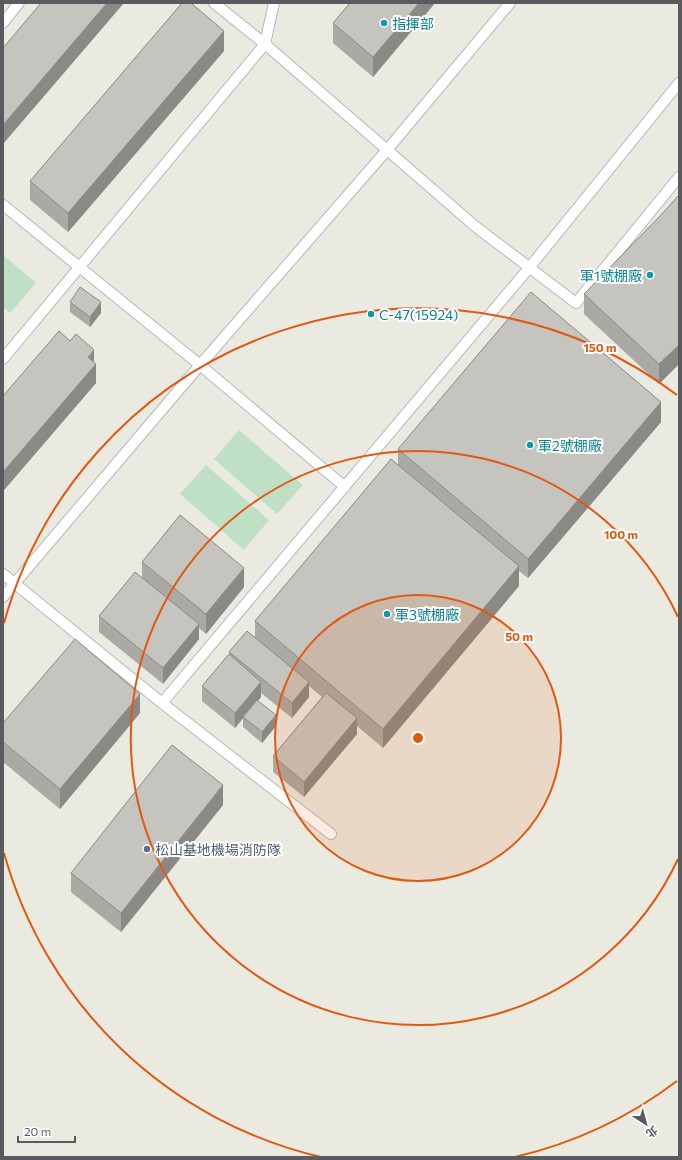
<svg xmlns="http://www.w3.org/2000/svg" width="682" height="1160" font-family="Commissioner,'Noto Sans TC',sans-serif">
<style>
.green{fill:#bfe0c4}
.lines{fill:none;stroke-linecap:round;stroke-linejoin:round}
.lane-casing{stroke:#b6b7bc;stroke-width:12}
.lane{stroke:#fff;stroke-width:10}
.wall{fill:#aaa9a3}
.shaded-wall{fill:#8b8985}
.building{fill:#c6c4be;stroke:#8b8985}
.ring{fill:none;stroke:#e15910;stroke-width:2}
.culture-dot{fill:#0f9aa8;stroke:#fff;stroke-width:1.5}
.service-dot{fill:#5c6f8a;stroke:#fff;stroke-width:1.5}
.labels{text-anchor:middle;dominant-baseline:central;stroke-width:4;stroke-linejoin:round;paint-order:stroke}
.culture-label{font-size:14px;fill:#0d838f;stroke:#fff;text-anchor:start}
.service-label{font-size:14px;fill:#4e5e75;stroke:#fff;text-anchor:start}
.centre{fill:#e15910;stroke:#fff;stroke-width:2}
.ring-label{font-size:12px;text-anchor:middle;font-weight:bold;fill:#e15910;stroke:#fff;stroke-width:4;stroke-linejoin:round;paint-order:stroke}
</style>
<rect width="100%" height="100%" fill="#ebeae0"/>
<g class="green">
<polygon points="3,255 36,283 10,313 3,307"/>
<polygon points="239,430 303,485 277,514 214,459"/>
<polygon points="206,465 269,520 244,550 180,494"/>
</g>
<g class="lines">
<g class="lane-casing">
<g id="lane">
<polyline points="274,3 265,44 476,227 576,303 679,177"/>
<polyline points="3,23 19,3"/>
<polyline points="3,205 200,365 345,487"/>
<polyline points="3,359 265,44 214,3"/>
<polyline points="3,574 162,703 529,268 679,83"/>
<polyline points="3,597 200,365 387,150 510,3"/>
<polyline points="162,703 331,834"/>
</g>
</g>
<use href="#lane" class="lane"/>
</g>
<g class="wall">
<polygon points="435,3 373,77 333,43 333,23"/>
<polygon points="224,51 68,232 30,200 30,181"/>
<polygon points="679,195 679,364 659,384 584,314 584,294 660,216"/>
<polygon points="70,302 101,313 90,327 70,312"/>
<polygon points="94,363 96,383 4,490 3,489 3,396"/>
<polygon points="661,422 528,578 519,571 519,586 383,748 357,726 357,734 304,797 273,772 273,756 322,697 309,686 309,697 292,718 261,693 261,697 258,701 276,726 262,743 243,727 243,718 235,728 202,701 202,686 229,655 229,652 255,638 255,621 398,465 398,449"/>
<polygon points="142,562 244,587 206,634 199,628 199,639 163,684 99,632 99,616 142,577"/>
<polygon points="140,713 60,809 3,762 3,723"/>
<polygon points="223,805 121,932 71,892 71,873"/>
</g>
<g class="shaded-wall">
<polygon points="107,3 124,3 3,144 3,125"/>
<polygon points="419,3 435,3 373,77 373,57"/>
<polygon points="224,31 224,51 68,232 68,213"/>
<polygon points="101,302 101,313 90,327 90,317"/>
<polygon points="679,345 679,364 659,384 659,364"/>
<polygon points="94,350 94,365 96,364 96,383 4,490 4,471"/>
<polygon points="661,402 661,422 528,578 528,559"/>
<polygon points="519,566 519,586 383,748 383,729"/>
<polygon points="244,568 244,587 206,634 206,614"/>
<polygon points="199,624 199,639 163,684 163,668"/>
<polygon points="261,682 261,697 244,717 243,717 243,718 235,728 235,713"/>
<polygon points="309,682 309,697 292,718 292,703"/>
<polygon points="140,694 140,713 60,809 60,789"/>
<polygon points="276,715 276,726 262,743 262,732"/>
<polygon points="357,718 357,734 304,797 304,782"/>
<polygon points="223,785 223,805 121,932 121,913"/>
</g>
<g class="building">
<polygon points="41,3 107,3 3,125 3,48"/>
<polygon points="182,3 191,3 224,31 68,213 30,181"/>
<polygon points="350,3 419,3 373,57 333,23"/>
<polygon points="679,195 679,345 659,364 584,294 660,216"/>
<polygon points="80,287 101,302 90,317 70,302"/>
<polygon points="531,292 661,402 528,559 398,449"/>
<polygon points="59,331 70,341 76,334 94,350 88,357 96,364 4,471 3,470 3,396"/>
<polygon points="391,459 519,566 383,729 255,621"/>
<polygon points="180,515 244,568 206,614 142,562"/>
<polygon points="135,572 199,624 163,668 99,616"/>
<polygon points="247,631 309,682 292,703 229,652"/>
<polygon points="75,639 140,694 60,789 3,742 3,723"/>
<polygon points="229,654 261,682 235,713 202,686"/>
<polygon points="326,693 357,718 304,782 273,756"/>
<polygon points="257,700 276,715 262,732 243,717"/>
<polygon points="172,745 223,785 121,913 71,873"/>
</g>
<circle cx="418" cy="738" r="143" fill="#e15910" fill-opacity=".12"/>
<g class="ring">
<circle cx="418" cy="738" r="143"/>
<path d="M678 859A287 287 0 1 1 678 617"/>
<path d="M677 1081A430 430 0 0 1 515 1157M321 1157A430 430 0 0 1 4 853M4 623A430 430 0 0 1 677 395"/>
</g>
<g class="culture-dot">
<circle cx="384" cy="23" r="4"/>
<circle cx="650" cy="275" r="4"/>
<circle cx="371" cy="314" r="4"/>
<circle cx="530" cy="445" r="4"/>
<circle cx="387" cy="614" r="4"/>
</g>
<circle class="service-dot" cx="147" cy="849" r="4"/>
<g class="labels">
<g class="culture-label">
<text x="392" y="23">指揮部</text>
<text x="642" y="275" text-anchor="end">軍1號棚廠</text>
<text x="379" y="314">C-47(15924)</text>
<text x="538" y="445">軍2號棚廠</text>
<text x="395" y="614">軍3號棚廠</text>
</g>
<g class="service-label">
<text x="155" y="849">松山基地機場消防隊</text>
</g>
</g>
<circle cx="418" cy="738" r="6" class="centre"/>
<g class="ring-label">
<text x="600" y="352">150 m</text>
<text x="621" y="539">100 m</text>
<text x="519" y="641">50 m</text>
</g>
<rect width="682" height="1160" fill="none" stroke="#595b60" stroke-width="8"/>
<g transform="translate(646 1124) rotate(144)" stroke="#ffffff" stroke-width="3" paint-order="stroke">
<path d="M0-3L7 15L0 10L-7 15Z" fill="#595b60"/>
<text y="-6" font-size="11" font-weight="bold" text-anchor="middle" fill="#595b60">北</text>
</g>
<path d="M18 1136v6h57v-6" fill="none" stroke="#595b60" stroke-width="2"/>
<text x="24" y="1136" font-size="12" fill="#595b60" stroke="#ffffff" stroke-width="3" paint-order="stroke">20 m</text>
</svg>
